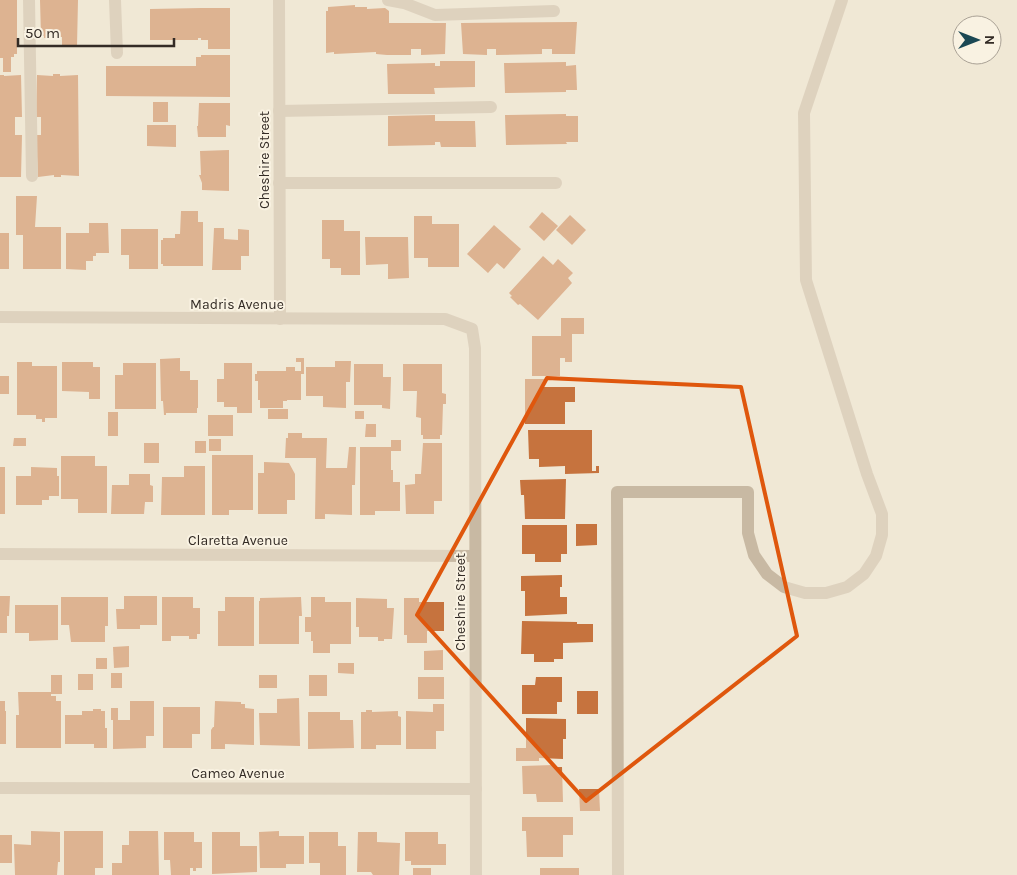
<svg xmlns="http://www.w3.org/2000/svg" width="1017" height="875" font-family="Karla,sans-serif">
<style>
.building{fill:#c6733e}
.lines{fill:none;stroke-linecap:round;stroke-linejoin:round}
.minor{stroke:#c8b9a3;stroke-width:12}
.marked{fill:none;stroke:#df570d;stroke-width:4;stroke-linejoin:round}
.labels{text-anchor:middle;dominant-baseline:central;stroke-width:4;stroke-linejoin:round;paint-order:stroke}
.street-label{font-size:14px;fill:#332b25;stroke:#f9f2e2}
</style>
<rect width="100%" height="100%" fill="#f0e8d6"/>
<g class="building">
<polygon points="0,0 17,0 17,54 14,54 14,57 11,57 11,72 3,72 3,58 0,58"/>
<polygon points="40,0 78,0 77,46 62,46 62,37 44,38 44,36 41,36"/>
<polygon points="355,5 355,7 367,7 367,9 385,8 389,11 389,23 446,23 445,54 421,55 421,49 411,49 411,55 387,55 376,54 376,52 334,54 334,52 326,53 326,11 328,11 328,7"/>
<polygon points="201,8 230,8 230,49 208,49 208,40 201,40 201,38 198,38 198,40 150,40 150,9"/>
<polygon points="577,22 575,54 552,54 552,49 542,49 542,54 496,55 496,49 487,49 487,55 463,54 461,23"/>
<polygon points="201,55 230,55 230,97 106,96 106,66 196,66 196,57 201,57"/>
<polygon points="440,61 475,61 475,87 434,88 435,94 388,94 387,64 435,63 435,66 440,66"/>
<polygon points="566,62 566,66 576,65 577,90 566,90 566,92 505,93 504,63"/>
<polygon points="53,74 60,74 60,76 78,75 79,176 61,175 61,177 54,177 54,175 38,177 36,135 41,135 41,117 36,117 37,75 53,76"/>
<polygon points="0,75 4,75 4,76 21,75 22,117 15,117 15,135 22,135 21,177 0,177"/>
<rect x="153" y="102" width="15" height="20"/>
<polygon points="199,103 230,103 230,126 226,125 226,137 198,137 197,126 198,126"/>
<polygon points="566,114 566,116 578,116 578,142 566,142 567,144 506,145 505,115"/>
<polygon points="435,115 435,121 475,121 476,147 441,147 440,142 435,142 435,145 388,146 388,116"/>
<polygon points="147,125 176,125 176,147 147,146"/>
<polygon points="229,150 229,191 202,190 202,183 199,175 201,175 200,151"/>
<polygon points="16,196 37,196 35,227 61,227 61,269 23,269 23,235 16,235"/>
<polygon points="181,211 198,211 198,222 203,222 203,266 163,266 163,264 161,264 161,240 163,240 163,238 175,238 175,234 180,234"/>
<polygon points="542,212 558,226 544,241 529,227"/>
<polygon points="570,215 586,230 572,245 556,230"/>
<polygon points="414,216 432,216 432,224 459,224 459,267 428,267 428,258 414,258"/>
<polygon points="322,220 344,220 344,231 360,231 360,275 341,275 341,268 330,268 330,259 322,259"/>
<polygon points="89,223 108,223 109,253 96,253 96,256 93,256 93,261 86,261 86,270 66,269 66,233 89,233"/>
<polygon points="494,225 521,249 504,269 497,263 488,273 467,254"/>
<polygon points="214,228 224,228 224,239 238,240 238,229 249,230 249,256 241,256 241,270 212,270"/>
<polygon points="121,229 158,229 158,269 129,269 129,255 121,255"/>
<rect x="0" y="233" width="9" height="36"/>
<polygon points="365,237 408,237 409,278 388,279 388,264 366,265"/>
<polygon points="543,256 553,265 558,259 573,273 568,278 572,283 538,320 520,304 518,305 510,297 512,296 509,293"/>
<polygon points="561,318 584,318 584,334 572,334 572,362 565,362 565,358 560,358 560,376 532,376 532,336 561,336"/>
<polygon points="180,358 180,371 190,371 190,380 198,380 198,408 197,408 197,413 166,413 166,415 164,415 163,401 161,401 160,359"/>
<polygon points="296,358 304,358 304,374 301,374 301,400 287,400 287,401 283,401 283,408 260,408 260,400 258,400 258,381 255,381 255,374 257,374 257,371 286,371 286,367 295,367 295,371 301,371 301,362 296,362"/>
<polygon points="335,361 351,361 350,382 346,382 346,408 323,407 323,396 306,396 306,367 335,367"/>
<polygon points="17,362 32,362 32,366 57,366 57,418 45,418 45,422 42,422 42,419 36,419 36,415 17,415"/>
<polygon points="62,362 93,362 93,367 100,367 100,399 89,399 89,392 62,391"/>
<polygon points="123,363 156,363 156,409 115,409 115,375 123,375"/>
<polygon points="224,363 252,363 252,413 237,413 237,407 224,407 224,402 217,402 217,379 224,379"/>
<polygon points="354,364 383,364 383,377 391,377 390,409 382,408 382,405 354,405"/>
<polygon points="403,364 442,364 442,393 446,394 446,404 443,404 442,435 440,435 440,439 423,439 423,435 421,435 421,418 416,417 417,391 403,391"/>
<rect x="0" y="376" width="9" height="18"/>
<polygon points="525,379 544,379 544,387 575,387 575,402 565,402 565,424 525,424"/>
<rect x="268" y="409" width="20" height="10"/>
<rect x="355" y="411" width="9" height="8"/>
<rect x="108" y="412" width="10" height="24"/>
<rect x="208" y="415" width="25" height="21"/>
<polygon points="366,424 376,424 376,437 365,437"/>
<polygon points="528,430 592,430 592,471 596,471 596,466 599,466 599,473 565,474 565,466 539,467 539,459 529,459"/>
<polygon points="288,433 302,433 302,438 327,438 326,468 347,468 349,447 356,447 355,485 352,485 352,515 325,514 325,519 315,519 316,458 285,458 286,438 288,438"/>
<polygon points="14,438 26,438 26,446 13,446"/>
<rect x="209" y="439" width="12" height="12"/>
<polygon points="391,440 401,440 401,451 391,451 391,470 393,470 393,482 400,482 400,511 375,511 375,515 360,515 360,447 391,447"/>
<rect x="195" y="441" width="11" height="12"/>
<rect x="144" y="443" width="15" height="20"/>
<polygon points="423,443 442,443 442,501 434,501 434,514 406,514 405,485 415,484 415,474 421,474"/>
<polygon points="212,455 253,455 253,510 229,510 229,515 212,515"/>
<polygon points="61,456 95,456 95,466 107,466 107,513 78,513 78,499 61,499"/>
<polygon points="264,462 289,463 295,474 295,500 287,500 287,514 258,514 258,473 264,473"/>
<polygon points="184,466 205,466 205,515 161,515 162,477 184,477"/>
<rect x="0" y="467" width="5" height="47"/>
<polygon points="31,467 57,468 57,476 59,476 59,496 49,496 49,500 42,500 42,505 16,505 16,476 31,476"/>
<polygon points="129,474 150,474 150,485 153,486 153,502 145,502 144,514 111,514 112,485 129,485"/>
<polygon points="566,479 565,519 525,519 524,495 521,495 520,480"/>
<polygon points="576,524 597,524 597,545 576,546"/>
<polygon points="522,525 567,525 567,554 561,554 561,562 535,562 535,554 522,554"/>
<polygon points="562,575 562,587 560,587 560,597 567,597 567,614 525,616 525,591 521,591 521,576"/>
<polygon points="0,596 10,596 9,616 7,616 7,633 0,633"/>
<polygon points="124,596 157,596 157,625 140,625 140,629 117,629 116,609 124,609"/>
<polygon points="61,597 108,597 108,626 105,626 105,642 71,642 69,625 61,625"/>
<polygon points="162,597 193,597 193,608 200,608 200,634 197,634 197,639 189,639 189,636 171,636 171,641 162,641"/>
<polygon points="225,597 254,597 254,646 218,646 218,611 225,611"/>
<polygon points="301,597 302,616 299,616 299,644 259,644 259,601 260,601 260,598"/>
<polygon points="311,597 325,597 325,602 351,602 351,644 330,644 330,653 313,653 313,641 311,641 311,632 305,632 305,617 311,617"/>
<polygon points="356,598 387,599 387,608 394,608 392,639 384,639 384,641 378,641 378,637 359,637 359,627 356,627"/>
<polygon points="404,598 419,598 419,602 444,602 444,631 427,631 427,643 407,643 407,635 404,635"/>
<polygon points="15,605 58,605 58,640 29,641 29,633 15,633"/>
<polygon points="522,621 577,622 577,624 593,624 593,642 563,643 563,659 554,659 554,662 534,662 534,654 521,654"/>
<polygon points="129,646 129,667 114,668 113,647"/>
<polygon points="443,650 443,670 424,670 424,651"/>
<rect x="96" y="658" width="11" height="11"/>
<polygon points="338,663 354,663 354,674 338,673"/>
<rect x="111" y="673" width="11" height="15"/>
<rect x="78" y="674" width="15" height="16"/>
<polygon points="51,675 62,675 62,694 51,694 51,696 56,696 56,701 61,701 61,748 16,748 16,715 19,715 18,692 51,692"/>
<rect x="259" y="675" width="18" height="13"/>
<rect x="309" y="675" width="18" height="21"/>
<rect x="418" y="677" width="26" height="22"/>
<polygon points="536,677 562,677 562,702 557,702 557,714 522,714 522,685 535,685"/>
<rect x="577" y="691" width="21" height="23"/>
<polygon points="299,698 300,746 260,745 259,713 277,713 277,699"/>
<polygon points="0,701 5,701 5,711 6,711 6,744 0,744"/>
<polygon points="130,701 154,701 154,736 146,736 146,748 113,749 113,720 111,720 111,708 118,708 118,720 130,720"/>
<polygon points="215,701 241,702 241,704 245,704 245,708 254,709 254,745 225,744 225,749 211,749 211,730 213,727 214,727"/>
<polygon points="433,704 444,704 444,731 436,731 436,749 406,749 406,711 433,712"/>
<polygon points="163,707 200,707 200,734 192,734 192,748 163,748"/>
<polygon points="93,709 101,709 101,711 105,711 105,728 107,728 107,748 94,748 94,744 65,744 65,715 82,715 82,711 93,711"/>
<polygon points="366,710 372,710 372,712 398,711 398,716 401,717 401,745 376,745 376,749 361,749 361,712 366,712"/>
<polygon points="308,712 340,712 340,720 353,720 354,748 308,749"/>
<polygon points="526,718 566,719 566,739 563,739 563,759 539,758 539,761 516,761 516,748 526,748"/>
<polygon points="553,765 553,767 562,767 563,802 537,802 536,794 523,794 522,766"/>
<polygon points="579,789 599,789 600,811 580,811"/>
<polygon points="522,817 573,817 573,835 563,835 563,857 527,857 526,831 522,831"/>
<polygon points="31,831 60,832 60,862 58,862 57,875 15,875 14,844 31,845"/>
<polygon points="64,831 103,831 103,868 95,868 95,875 64,875"/>
<polygon points="129,831 158,831 159,875 112,875 112,863 122,863 122,845 129,845"/>
<polygon points="279,831 279,836 304,836 304,864 286,864 286,868 260,868 259,832"/>
<polygon points="164,832 194,832 194,842 202,842 202,868 196,868 196,871 193,871 193,868 190,868 190,875 171,875 170,860 164,860"/>
<polygon points="212,832 240,832 240,846 257,846 257,872 212,874"/>
<polygon points="309,832 338,832 338,846 346,846 346,875 320,875 320,863 309,863"/>
<polygon points="358,832 377,832 377,842 400,843 399,875 373,875 371,872 357,872"/>
<polygon points="405,832 438,832 438,844 446,844 446,865 411,865 411,861 405,861"/>
<rect x="0" y="835" width="12" height="28"/>
<rect x="413" y="868" width="18" height="7"/>
<rect x="540" y="868" width="39" height="7"/>
</g>
<g class="lines">
<g class="minor">
<polyline points="29,0 32,176"/>
<polyline points="115,0 117,53"/>
<polyline points="279,0 280,319"/>
<polyline points="388,0 404,3 435,15 554,11"/>
<polyline points="279,111 491,107"/>
<polyline points="279,183 556,183"/>
<polyline points="0,317 445,319 472,329 475,348 476,875"/>
<polyline points="0,554 475,556"/>
<polyline points="0,788 476,789"/>
<polyline points="618,875 617,492 748,492 748,533 754,555 767,574 784,587 805,593 826,593 847,587 864,574 876,556 882,535 882,514 867,474 806,280 804,113 842,0"/>
</g>
</g>
<path d="M0 0H1017V875H0ZM547 378 741 387 797 636 586 801 417 615Z" fill="#f0e8d6" fill-opacity=".55" fill-rule="evenodd"/>
<path class="marked" d="M547 378 741 387 797 636 586 801 417 615Z"/>
<g class="labels">
<g class="street-label">
<text transform="translate(264 160) rotate(-90)">Cheshire Street</text>
<text x="237" y="304">Madris Avenue</text>
<text x="238" y="540">Claretta Avenue</text>
<text transform="translate(460 602) rotate(-90)">Cheshire Street</text>
<text x="238" y="773">Cameo Avenue</text>
</g>
</g>
<g transform="translate(977 40) rotate(90)"><circle r="24" fill="#f9f2e2" stroke="#aaa296"/>
<path d="M0-4L9 19L0 12L-9 19Z" fill="#1b4854"/>
<text y="-8" font-size="14" font-weight="bold" text-anchor="middle" fill="#332b25">N</text>
</g>
<path d="M18 38v8h156v-8" fill="none" stroke="#332b25" stroke-width="2.5"/>
<text x="25" y="38" font-size="15" fill="#332b25" stroke="#f9f2e2" stroke-width="4" paint-order="stroke">50 m</text>
</svg>
